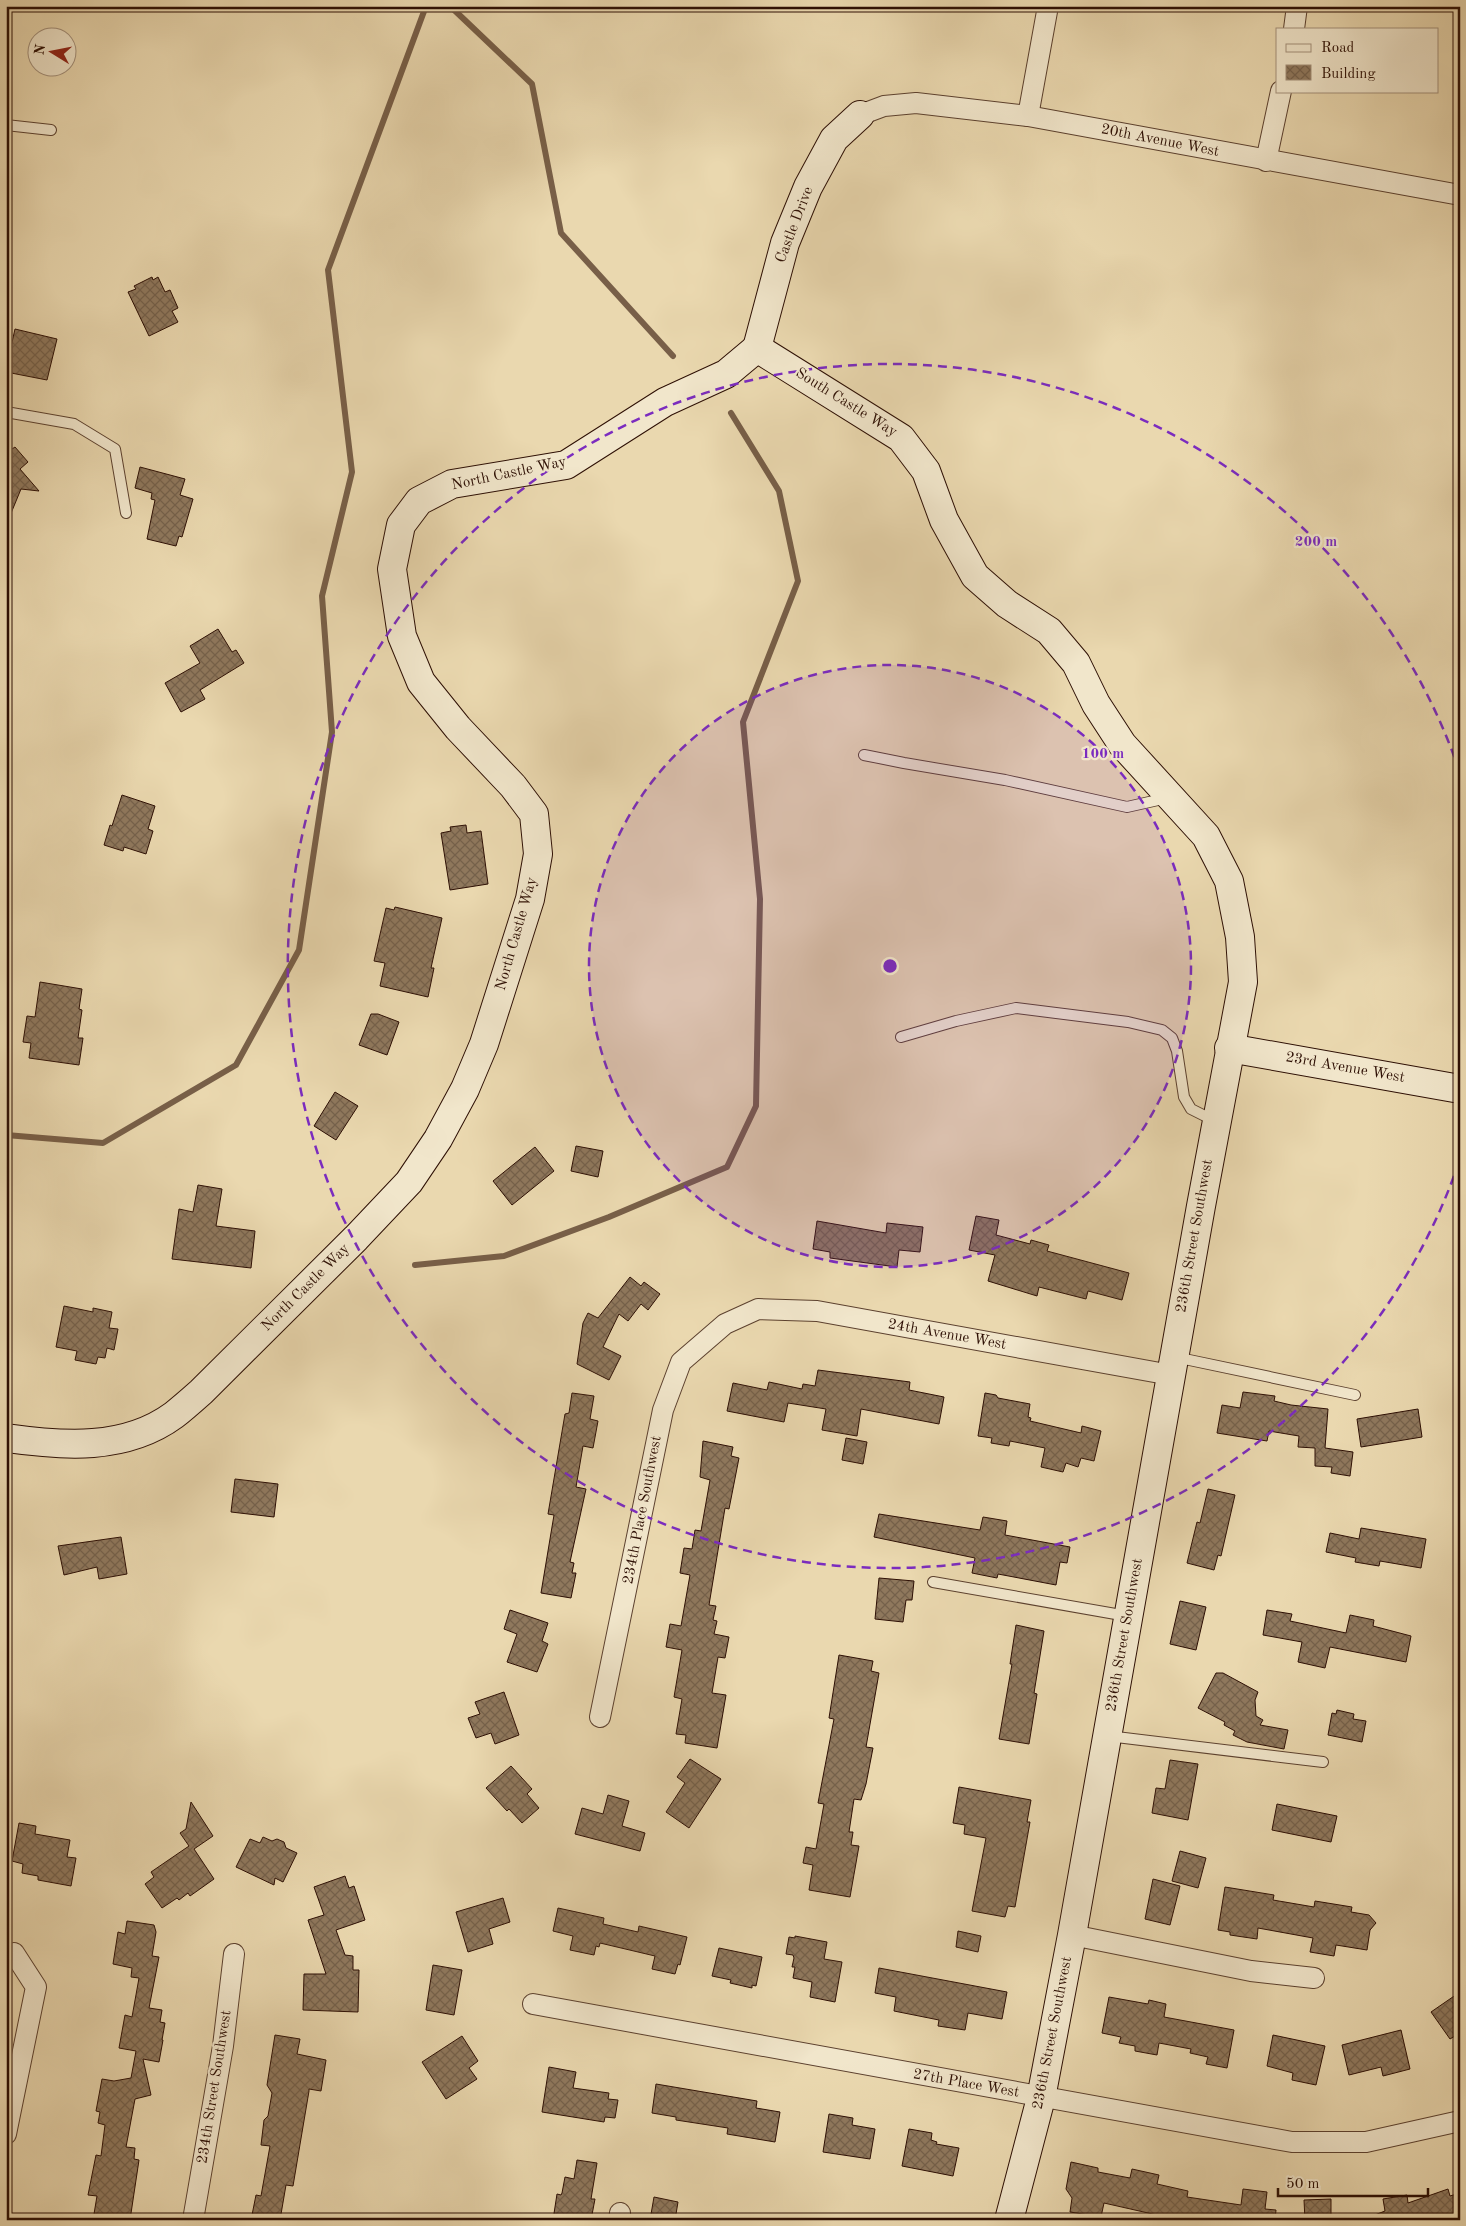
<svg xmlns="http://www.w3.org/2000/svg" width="1466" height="2226" font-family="'Old Standard TT',serif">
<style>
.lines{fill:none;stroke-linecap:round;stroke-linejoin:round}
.stream{stroke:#785f48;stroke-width:6}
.building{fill:url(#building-cross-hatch);stroke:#2d0f04}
.lane-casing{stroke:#5c412f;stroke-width:12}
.street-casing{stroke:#5c412f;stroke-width:22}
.secondary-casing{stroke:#2d0f04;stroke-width:30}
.lane{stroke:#f1e6cb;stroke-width:10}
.street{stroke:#f1e6cb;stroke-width:20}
.secondary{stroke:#f1e6cb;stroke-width:28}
.ring{fill:none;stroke:#7b2cbf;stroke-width:2.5;stroke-dasharray:9 6}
.labels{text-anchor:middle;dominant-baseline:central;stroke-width:4.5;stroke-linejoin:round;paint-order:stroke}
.street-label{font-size:15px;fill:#2d0f04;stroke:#f1e6cb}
.centre{fill:#7b2cbf;stroke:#f1e6cb;stroke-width:2.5}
.ring-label{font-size:15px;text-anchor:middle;font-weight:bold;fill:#7b2cbf;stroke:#f1e6cb;stroke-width:4.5;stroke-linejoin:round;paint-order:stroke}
</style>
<defs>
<pattern id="building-cross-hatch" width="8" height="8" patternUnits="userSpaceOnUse" patternTransform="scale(1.25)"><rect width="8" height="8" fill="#8f785d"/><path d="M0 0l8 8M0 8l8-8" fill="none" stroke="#75614b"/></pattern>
</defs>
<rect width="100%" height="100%" fill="#ead8af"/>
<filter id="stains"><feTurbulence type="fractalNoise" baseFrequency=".004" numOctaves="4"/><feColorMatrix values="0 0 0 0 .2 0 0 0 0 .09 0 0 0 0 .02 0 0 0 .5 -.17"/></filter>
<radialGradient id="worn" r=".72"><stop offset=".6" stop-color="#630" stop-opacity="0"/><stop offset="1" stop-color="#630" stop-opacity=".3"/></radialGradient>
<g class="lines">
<g class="stream">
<polyline points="450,6 532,84 561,233 673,356"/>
<polyline points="6,1135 103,1143 236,1065 299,950 332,732 322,596 352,472 328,270 426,6"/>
<polyline points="415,1265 504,1256 609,1217 727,1167 756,1106 760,899 743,722 798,581 779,491 731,413"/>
</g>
</g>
<g class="building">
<polygon points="152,277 153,280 158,277 165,292 170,290 178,308 172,311 178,322 149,336 128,292 136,289 134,286"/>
<polygon points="15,329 57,339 47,380 6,372 6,350 10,351"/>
<polygon points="15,447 28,462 20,469 39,491 21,489 7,523 6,453"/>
<polygon points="140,467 185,479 180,495 193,499 182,537 179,536 176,546 147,539 155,500 151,499 152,493 135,488"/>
<polygon points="218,629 232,652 236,650 244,663 200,690 205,699 181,712 165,683 200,663 190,646"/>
<polygon points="122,795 155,806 148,829 153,831 146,854 124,847 123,851 104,845 110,825 112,826"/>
<polygon points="466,825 467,833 481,831 488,884 450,890 441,833 451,831 450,827"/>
<polygon points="395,907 442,918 431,968 434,968 428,997 380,986 385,963 374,961 386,908 394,910"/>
<polygon points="40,982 82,989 79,1009 82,1010 78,1038 83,1038 79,1065 29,1058 31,1043 23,1042 27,1016 35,1017"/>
<polygon points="371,1014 378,1014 399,1022 387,1055 359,1045"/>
<polygon points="335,1092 358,1106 336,1140 314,1126"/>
<polygon points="576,1146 603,1151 598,1177 571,1171"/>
<polygon points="535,1147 554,1171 512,1205 493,1181"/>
<polygon points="198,1185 222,1189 216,1226 255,1231 251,1268 172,1259 179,1209 193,1212"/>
<polygon points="976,1216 999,1220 996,1235 1030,1244 1031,1240 1049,1245 1047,1251 1129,1273 1122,1300 1088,1291 1086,1299 1039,1287 1037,1296 988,1281 995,1255 969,1250"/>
<polygon points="817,1221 886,1233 887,1223 923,1227 920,1252 899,1250 897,1267 830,1258 830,1252 813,1249"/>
<polygon points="630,1277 641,1286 644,1282 660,1294 648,1310 641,1304 628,1321 619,1314 603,1347 621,1356 609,1380 577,1364 583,1323 588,1313 598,1318"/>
<polygon points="64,1306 93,1312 93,1308 112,1312 109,1328 118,1329 114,1350 107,1348 105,1358 98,1357 96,1364 75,1360 77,1351 56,1347"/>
<polygon points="818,1370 910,1382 909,1390 944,1397 939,1424 861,1409 857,1436 822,1430 826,1409 788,1403 784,1422 727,1411 733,1383 767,1390 769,1382 802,1389 803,1384 815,1386"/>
<polygon points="1243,1392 1275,1396 1274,1401 1291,1405 1328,1409 1325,1448 1353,1452 1350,1476 1331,1473 1332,1467 1315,1466 1315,1448 1298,1447 1299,1436 1269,1431 1267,1441 1217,1433 1222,1405 1240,1408"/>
<polygon points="572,1393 594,1396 590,1419 598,1421 593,1448 583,1446 576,1487 586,1489 570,1562 574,1563 572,1573 576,1573 571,1598 541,1593 554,1515 548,1514 565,1414 569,1413"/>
<polygon points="985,1393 996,1395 998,1398 1030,1404 1028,1417 1031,1418 1030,1421 1081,1433 1082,1426 1101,1431 1094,1461 1081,1458 1078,1467 1066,1463 1063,1472 1041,1467 1045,1448 1010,1441 1009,1446 991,1443 992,1438 978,1436"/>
<polygon points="1418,1409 1422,1437 1361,1447 1357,1419"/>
<polygon points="846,1438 867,1442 863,1464 842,1460"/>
<polygon points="703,1441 733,1447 731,1456 739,1458 729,1509 725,1508 709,1605 716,1606 713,1620 717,1621 714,1634 729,1637 725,1658 718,1657 712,1693 726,1695 717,1748 685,1743 686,1735 676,1734 682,1699 674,1697 682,1650 666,1647 670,1624 681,1626 690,1575 680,1573 684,1548 692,1549 695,1530 701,1531 710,1480 700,1477"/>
<polygon points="235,1479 278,1484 274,1517 231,1512"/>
<polygon points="1208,1489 1235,1495 1221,1556 1218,1555 1214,1570 1187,1563 1197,1522 1200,1523"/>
<polygon points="879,1514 980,1530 983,1517 1007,1521 1005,1535 1070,1547 1067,1563 1060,1562 1056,1585 998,1574 997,1578 972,1573 975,1558 874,1537"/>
<polygon points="1361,1528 1426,1539 1421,1568 1380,1561 1379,1566 1355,1562 1356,1558 1326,1552 1330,1533 1359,1539"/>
<polygon points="121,1537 127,1574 99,1579 97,1567 64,1575 58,1546"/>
<polygon points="879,1578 914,1581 912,1600 906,1600 903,1622 875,1619"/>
<polygon points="1180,1601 1206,1607 1196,1650 1170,1644"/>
<polygon points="510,1610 548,1623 542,1641 548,1644 537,1672 507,1662 517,1634 504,1629"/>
<polygon points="1267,1610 1292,1614 1290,1621 1346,1633 1350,1615 1374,1620 1373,1626 1411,1636 1406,1662 1330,1647 1325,1668 1298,1662 1302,1642 1263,1635"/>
<polygon points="1016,1625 1044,1631 1034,1693 1037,1694 1029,1744 999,1739 1012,1664 1010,1664"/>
<polygon points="839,1655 873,1661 871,1671 879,1673 866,1747 873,1748 866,1784 861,1800 854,1799 849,1832 853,1832 851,1845 859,1846 850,1897 809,1890 813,1865 803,1863 806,1847 816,1849 824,1804 818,1803 834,1719 829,1718"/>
<polygon points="1216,1673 1223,1673 1258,1692 1255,1700 1256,1716 1263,1720 1260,1725 1288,1730 1284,1749 1247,1742 1233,1735 1235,1731 1224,1725 1225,1722 1198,1708"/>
<polygon points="504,1692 519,1735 495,1744 491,1733 476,1738 468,1718 480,1714 475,1702"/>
<polygon points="1337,1710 1354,1714 1353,1719 1366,1721 1362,1742 1328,1735 1332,1713 1336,1714"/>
<polygon points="690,1759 721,1779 689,1828 666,1812 685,1783 677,1777"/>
<polygon points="1170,1760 1198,1764 1188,1820 1152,1813 1156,1788 1165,1789"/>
<polygon points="511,1766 532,1789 527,1794 539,1808 522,1823 509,1809 507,1811 486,1788"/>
<polygon points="959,1787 1031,1800 1027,1822 1030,1822 1015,1907 1008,1906 1005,1917 972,1911 986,1838 964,1834 965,1825 953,1823"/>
<polygon points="608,1795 629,1801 622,1826 645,1833 640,1851 575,1834 582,1808 603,1814"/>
<polygon points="191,1802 213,1836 194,1849 214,1879 190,1896 188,1893 179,1900 177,1898 162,1908 145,1884 154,1877 151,1872 189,1846 180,1833 186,1829"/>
<polygon points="1277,1804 1337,1816 1331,1842 1272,1830"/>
<polygon points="19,1823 36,1826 35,1834 70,1840 67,1857 76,1858 71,1886 38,1880 38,1876 22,1873 23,1864 12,1861"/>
<polygon points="263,1837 272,1841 277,1839 284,1842 286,1848 297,1853 283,1882 275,1878 274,1885 236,1867 250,1839 260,1843"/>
<polygon points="1180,1851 1206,1858 1198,1888 1172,1881"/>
<polygon points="345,1876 349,1888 354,1886 365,1920 336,1930 345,1955 353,1956 353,1970 359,1970 358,2012 303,2010 304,1974 326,1974 308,1920 324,1915 314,1887"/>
<polygon points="1153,1879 1180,1886 1170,1925 1145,1919"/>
<polygon points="1225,1887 1274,1895 1273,1900 1314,1907 1315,1901 1352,1907 1351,1912 1369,1915 1376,1923 1370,1930 1367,1950 1336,1945 1334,1956 1310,1952 1313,1938 1258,1928 1257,1939 1230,1935 1230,1932 1218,1930"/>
<polygon points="503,1898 510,1922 489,1929 493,1944 468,1952 456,1912"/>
<polygon points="558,1908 604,1918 603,1924 638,1932 639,1926 687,1937 680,1965 678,1964 675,1974 652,1969 655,1956 600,1943 599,1947 596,1946 594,1955 570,1950 573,1936 553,1931"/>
<polygon points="127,1921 154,1925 156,1932 152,1956 159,1957 149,2008 162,2010 160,2022 165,2023 162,2040 163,2040 159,2062 143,2059 151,2095 135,2099 126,2147 135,2148 134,2159 139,2160 130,2220 93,2220 97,2196 88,2195 96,2155 101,2156 105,2125 98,2123 100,2112 96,2111 102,2079 114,2081 131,2078 136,2051 119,2048 125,2015 132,2017 139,1978 131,1977 132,1968 113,1964 118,1932 125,1934"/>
<polygon points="958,1931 981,1936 978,1952 956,1947"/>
<polygon points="795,1936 827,1942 824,1959 842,1962 835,2002 810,1997 812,1982 793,1978 795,1967 792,1967 794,1958 793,1955 786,1954 789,1937 795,1938"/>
<polygon points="719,1948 762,1957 756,1986 752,1985 752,1988 730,1983 731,1980 712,1976"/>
<polygon points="433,1965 462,1970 454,2015 426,2010"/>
<polygon points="879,1968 1007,1992 1002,2019 968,2013 965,2030 938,2026 939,2020 894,2011 896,1997 875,1993"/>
<polygon points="1460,1992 1460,2033 1450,2039 1431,2012"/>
<polygon points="1109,1997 1148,2004 1149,2000 1166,2004 1164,2017 1234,2030 1227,2068 1206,2064 1208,2057 1190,2053 1191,2049 1159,2043 1157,2055 1135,2051 1135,2046 1119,2043 1121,2037 1102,2033"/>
<polygon points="1401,2030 1410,2069 1383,2076 1381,2067 1349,2075 1342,2045"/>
<polygon points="275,2035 300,2039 297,2054 326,2060 321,2091 309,2089 309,2091 293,2186 286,2185 280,2220 251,2220 256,2195 261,2196 270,2146 261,2145 264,2120 268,2116 272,2093 267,2085"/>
<polygon points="1273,2035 1325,2046 1316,2085 1292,2080 1293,2073 1267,2066"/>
<polygon points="462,2036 478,2061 469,2068 477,2079 446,2099 422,2062"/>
<polygon points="549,2067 576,2072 573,2088 609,2093 608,2099 618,2100 615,2118 605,2117 604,2122 542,2112"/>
<polygon points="656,2084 757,2101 756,2108 780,2112 775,2142 727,2134 728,2128 676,2120 676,2117 652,2113"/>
<polygon points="829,2114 853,2118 852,2125 875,2129 870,2159 823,2152"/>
<polygon points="909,2129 932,2133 931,2140 937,2142 936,2144 959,2148 953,2176 902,2166"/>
<polygon points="577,2160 597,2163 591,2199 595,2199 591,2220 553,2220 557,2194 561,2195 562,2193 565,2177 574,2179"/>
<polygon points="1071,2162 1098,2168 1098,2172 1130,2178 1132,2169 1159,2175 1157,2184 1188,2191 1187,2197 1241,2205 1243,2189 1267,2192 1265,2209 1276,2210 1275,2220 1179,2220 1104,2203 1101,2217 1070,2212 1072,2198 1066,2189"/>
<polygon points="1448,2189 1450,2196 1460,2193 1460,2220 1368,2220 1367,2218 1385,2211 1383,2199 1407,2195 1408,2203"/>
<polygon points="654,2197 678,2202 675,2220 650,2220"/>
<polygon points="1331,2199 1331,2220 1305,2220 1304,2200"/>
</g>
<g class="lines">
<g class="lane-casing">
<g id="lane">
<polyline points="6,125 51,130"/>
<polyline points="6,412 74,424 115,449 126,513"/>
<polyline points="864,755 904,763 1005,780 1127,807 1167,798"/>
<polyline points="901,1037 956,1021 1016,1008 1128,1022 1162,1030 1172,1038 1177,1051 1184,1097 1191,1109 1215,1121"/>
<polyline points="1175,1357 1355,1395"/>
<polyline points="933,1582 1127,1616"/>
<polyline points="1108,1736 1323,1762"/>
</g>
</g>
<g class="street-casing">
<g id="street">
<polyline points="1294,29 1297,6"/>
<polyline points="860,115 884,106 916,103 1028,116 1460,195"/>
<polyline points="1028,116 1048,6"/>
<polyline points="1266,161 1281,91"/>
<polyline points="600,1717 663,1410 681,1362 725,1324 758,1309 817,1311 1171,1375"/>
<polyline points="1072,1935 1251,1971 1314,1978"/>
<polyline points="533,2004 1292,2142 1366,2142 1460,2121"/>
<polyline points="6,2134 36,1987 14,1953"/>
<polyline points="193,2220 223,2046 234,1954"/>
<polyline points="619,2220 620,2213"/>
</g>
</g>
<g class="secondary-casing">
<g id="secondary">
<polyline points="757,348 901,438 926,471 944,520 975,576 1007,604 1049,631 1076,663 1096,704 1122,744 1206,836 1229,881 1240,937 1243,982 1201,1206 1072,1935 1041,2098 1009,2220"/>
<polyline points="757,348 785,243 808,187 834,139 860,115"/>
<polyline points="1229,1048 1460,1089"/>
<path d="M6 1438C63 1446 125 1451 174 1415 183 1408 192 1400 201 1392L356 1238 409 1182 438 1139 465 1089 484 1044 530 899 538 854 534 814 513 786 458 728 421 682 402 636 392 569 401 525 419 501 452 484 566 465 665 402 726 374 757 348"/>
</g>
</g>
<use href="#lane" class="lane"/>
<use href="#street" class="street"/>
<use href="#secondary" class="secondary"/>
</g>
<circle cx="890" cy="966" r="301" fill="#7b2cbf" fill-opacity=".12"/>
<g class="ring">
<circle cx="890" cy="966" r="301"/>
<path d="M1459 1162A602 602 0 1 1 1459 770"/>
</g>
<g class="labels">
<g class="street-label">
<text transform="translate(1160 141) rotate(11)">20th Avenue West</text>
<text transform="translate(795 225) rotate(-69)">Castle Drive</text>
<text transform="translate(846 403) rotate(32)">South Castle Way</text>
<text transform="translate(509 474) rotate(-12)">North Castle Way</text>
<text transform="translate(517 934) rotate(-74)">North Castle Way</text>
<text transform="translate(1345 1068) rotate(10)">23rd Avenue West</text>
<text transform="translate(1195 1236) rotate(-80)">236th Street Southwest</text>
<text transform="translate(306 1288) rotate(-45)">North Castle Way</text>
<text transform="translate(947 1335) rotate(10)">24th Avenue West</text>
<text transform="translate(643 1510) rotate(-79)">234th Place Southwest</text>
<text transform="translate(1125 1635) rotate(-80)">236th Street Southwest</text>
<text transform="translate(1053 2033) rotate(-79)">236th Street Southwest</text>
<text transform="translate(966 2084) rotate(10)">27th Place West</text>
<text transform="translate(215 2087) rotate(-81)">234th Street Southwest</text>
</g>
</g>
<circle cx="890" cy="966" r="8" class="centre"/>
<g class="ring-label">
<text x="1316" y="546">200 m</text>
<text x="1103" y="758">100 m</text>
</g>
<rect width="1466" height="2226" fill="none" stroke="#ead8af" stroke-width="25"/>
<rect x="8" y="8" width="1451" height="2211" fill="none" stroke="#2d0f04" stroke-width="2.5"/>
<rect x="12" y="12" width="1441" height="2201" fill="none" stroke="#2d0f04"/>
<rect x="1276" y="28" width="162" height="65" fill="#f1e6cb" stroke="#a3907b"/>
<rect x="1286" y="44" width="25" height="8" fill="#f1e6cb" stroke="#a3907b"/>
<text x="1321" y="52" font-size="15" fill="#2d0f04">Road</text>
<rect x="1286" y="65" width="25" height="15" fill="url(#building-cross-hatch)" stroke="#a3907b"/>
<text x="1321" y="78" font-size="15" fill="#2d0f04">Building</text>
<g transform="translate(52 52) rotate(280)"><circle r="24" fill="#f1e6cb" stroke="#a3907b"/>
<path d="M0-4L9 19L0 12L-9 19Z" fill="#8f2418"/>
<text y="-8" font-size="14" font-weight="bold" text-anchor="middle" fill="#2d0f04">N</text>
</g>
<path d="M1278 2188v8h150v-8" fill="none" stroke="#2d0f04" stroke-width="2.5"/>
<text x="1286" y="2188" font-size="15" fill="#2d0f04" stroke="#f1e6cb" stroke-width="4" paint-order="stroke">50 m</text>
<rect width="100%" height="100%" filter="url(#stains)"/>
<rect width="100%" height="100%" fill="url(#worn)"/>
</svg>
